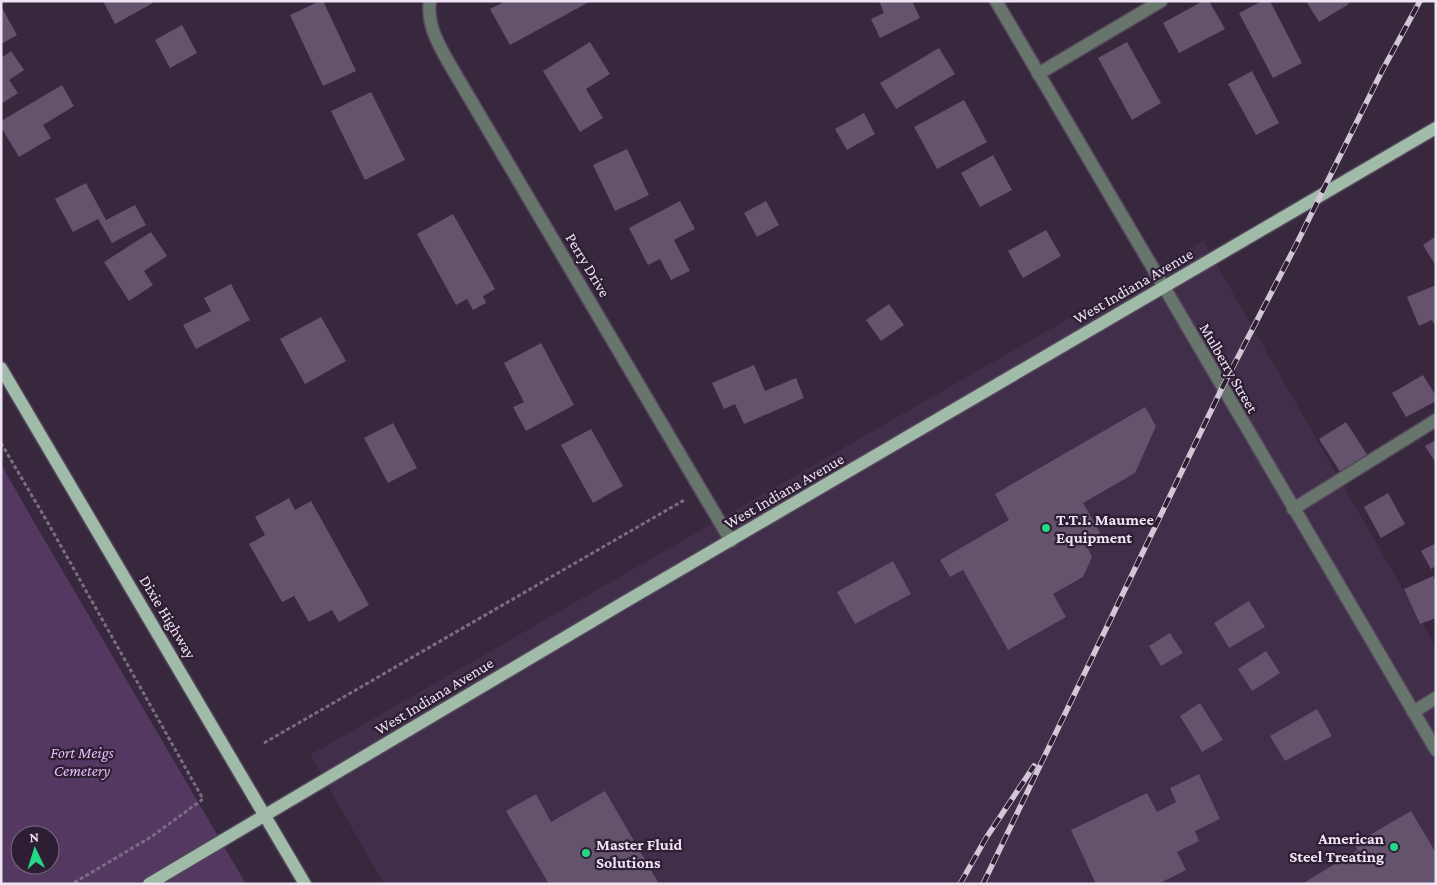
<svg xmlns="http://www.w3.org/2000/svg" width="1437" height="885" font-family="'Crimson Pro',serif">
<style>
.built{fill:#412e4a}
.green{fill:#543861;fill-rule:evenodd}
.building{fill:#63536c}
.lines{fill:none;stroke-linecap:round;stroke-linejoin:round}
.minor-casing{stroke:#54465b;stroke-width:15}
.major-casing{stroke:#54465b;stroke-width:15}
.path{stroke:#7a6d80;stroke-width:3;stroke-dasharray:4 2.5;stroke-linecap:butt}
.minor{stroke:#68756c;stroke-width:12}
.major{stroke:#a1bba9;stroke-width:12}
.rail-casing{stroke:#d1c7d7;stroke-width:5.5}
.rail{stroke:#2d1e34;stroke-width:4;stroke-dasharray:11;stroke-linecap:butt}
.poi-dot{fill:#24d886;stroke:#2d1e34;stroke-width:2}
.labels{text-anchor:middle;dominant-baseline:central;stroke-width:4.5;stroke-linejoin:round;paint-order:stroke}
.street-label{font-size:16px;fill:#eee4f3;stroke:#2d1e34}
.poi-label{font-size:16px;font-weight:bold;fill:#eee4f3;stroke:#2d1e34;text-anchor:start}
.park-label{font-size:16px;font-style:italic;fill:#e4bef6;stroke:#2d1e34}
</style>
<rect width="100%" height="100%" fill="#37283e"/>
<polygon class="built" points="1203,241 1436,647 1436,884 384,884 310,755"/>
<path class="green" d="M1 464 34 522 246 884H1ZM20 835H50V865H20Z"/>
<g class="building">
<polygon points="103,1 152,1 153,3 115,24"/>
<polygon points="320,1 323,1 356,71 323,86 290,15"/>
<polygon points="506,1 591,1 510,45 490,9"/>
<polygon points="879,1 912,1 920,18 880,38 871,19 884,13"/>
<polygon points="1203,1 1209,1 1225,29 1179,53 1163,23"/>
<polygon points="1262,1 1270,1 1302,63 1273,78 1239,13"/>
<polygon points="1306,1 1347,1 1349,4 1319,22"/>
<polygon points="1,6 17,35 1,44"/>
<polygon points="182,25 197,53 170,68 155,40"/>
<polygon points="590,42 610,74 586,89 603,118 580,132 543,71"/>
<polygon points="1127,42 1161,103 1132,120 1098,58"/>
<polygon points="939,48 955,74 896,109 880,83"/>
<polygon points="11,51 24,70 9,80 18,93 1,104 1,58"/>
<polygon points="1252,71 1279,123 1256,135 1228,84"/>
<polygon points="62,85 74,106 43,125 51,138 19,157 1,127 1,121"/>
<polygon points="371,92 405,160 365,180 331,111"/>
<polygon points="964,100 987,142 937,169 914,127"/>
<polygon points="864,113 875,134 847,150 835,129"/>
<polygon points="627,149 649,195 615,211 593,165"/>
<polygon points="993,155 1012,190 980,207 961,173"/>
<polygon points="86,183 106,220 135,205 146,225 112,243 98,219 73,232 55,199"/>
<polygon points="680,201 695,229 674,240 690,271 671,280 660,259 648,265 629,228"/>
<polygon points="766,201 779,225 757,237 744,213"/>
<polygon points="453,214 495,289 483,296 486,303 473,310 467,299 456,305 417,234"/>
<polygon points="1046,230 1061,256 1023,278 1008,251"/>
<polygon points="151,232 167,256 144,271 153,285 129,301 104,262"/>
<polygon points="1436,236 1436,266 1423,245"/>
<polygon points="231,284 250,320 196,349 183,325 211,311 204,298"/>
<polygon points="1436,285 1436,328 1432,320 1419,326 1407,297"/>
<polygon points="889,304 904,325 881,341 866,320"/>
<polygon points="321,317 346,361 305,384 280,339"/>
<polygon points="541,343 574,405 526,431 513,407 524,402 504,363"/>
<polygon points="754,365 765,391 796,378 804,398 744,424 735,404 724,409 712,383"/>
<polygon points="1423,375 1436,396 1436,401 1406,417 1392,393"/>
<polygon points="1145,407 1156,426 1135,473 1083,503 1102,536 1099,543 1088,549 1092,557 1083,577 1053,594 1066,617 1008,650 963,570 950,577 940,560 1009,520 995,494"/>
<polygon points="1346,422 1368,456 1341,473 1319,439"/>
<polygon points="393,423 417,468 388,483 364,438"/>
<polygon points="591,429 623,486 593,503 561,445"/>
<polygon points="1436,440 1436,463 1425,446"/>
<polygon points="1388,493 1405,524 1381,538 1364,507"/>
<polygon points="289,498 295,510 311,501 369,605 339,622 332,610 309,622 294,596 282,602 249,544 265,535 255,517"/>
<polygon points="1436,543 1436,566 1431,569 1421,551"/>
<polygon points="893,561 911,594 855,624 837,592"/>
<polygon points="1433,576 1436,582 1436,618 1420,624 1404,589"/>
<polygon points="1249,601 1265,627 1229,648 1214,623"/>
<polygon points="1170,633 1183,653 1161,666 1149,646"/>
<polygon points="1266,651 1280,673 1252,691 1238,669"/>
<polygon points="1200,703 1223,740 1202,752 1180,716"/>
<polygon points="1317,709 1332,736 1285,761 1270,736"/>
<polygon points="1199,774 1220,819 1195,831 1199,841 1177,852 1186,870 1158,884 1096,884 1071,830 1147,793 1157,812 1176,802 1170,788"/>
<polygon points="605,791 659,884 549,884 506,811 536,794 551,822"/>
<polygon points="1411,811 1436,853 1436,884 1302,884 1358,850 1354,844"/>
</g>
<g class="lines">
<g class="minor-casing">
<g id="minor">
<path d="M430 1C426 26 441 49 453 70L731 541"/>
<polyline points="996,1 1436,750"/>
<polyline points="1038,74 1161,1"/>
<polyline points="1293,509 1436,420"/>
<polyline points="1413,712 1436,698"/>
</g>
</g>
<g class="major-casing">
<g id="major">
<polyline points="1,368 305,884"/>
<polyline points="149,884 623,603 1436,128"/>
</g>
</g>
<g class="path">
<polyline points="1,443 48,523 203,799 151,837 72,884"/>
<polyline points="264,743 686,499"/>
</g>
<use href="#minor" class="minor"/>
<use href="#major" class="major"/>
<g class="rail-casing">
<g id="rail">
<polyline points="960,884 986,838 1034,766"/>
<polyline points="983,884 1222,388 1297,243 1382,71 1420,1"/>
</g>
</g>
<use href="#rail" class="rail"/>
</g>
<g class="poi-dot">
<circle cx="1046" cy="528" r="5"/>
<circle cx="1394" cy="847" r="5"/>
<circle cx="586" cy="853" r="5"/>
</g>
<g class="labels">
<g class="street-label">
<text transform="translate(588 265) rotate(59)">Perry Drive</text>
<text transform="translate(1133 286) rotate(-30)">West Indiana Avenue</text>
<text transform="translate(1229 368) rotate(60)">Mulberry Street</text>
<text transform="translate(784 491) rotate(-30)">West Indiana Avenue</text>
<text transform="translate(168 617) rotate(59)">Dixie Highway</text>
<text transform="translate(434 696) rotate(-31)">West Indiana Avenue</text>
</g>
<g class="poi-label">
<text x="1056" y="519">T.T.I. Maumee<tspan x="1056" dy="18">Equipment</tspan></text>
<text x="1384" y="838" text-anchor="end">American<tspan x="1384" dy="18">Steel Treating</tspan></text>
<text x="596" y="844">Master Fluid<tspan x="596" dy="18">Solutions</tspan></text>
</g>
<g class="park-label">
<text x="82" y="752">Fort Meigs<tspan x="82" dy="18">Cemetery</tspan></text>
</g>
</g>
<rect width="1437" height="885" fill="none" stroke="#eee4f3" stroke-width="5"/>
<g transform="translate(35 850) rotate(356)"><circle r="24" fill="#2d1e34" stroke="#7a6d80"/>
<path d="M0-4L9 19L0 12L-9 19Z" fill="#24d886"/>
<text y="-8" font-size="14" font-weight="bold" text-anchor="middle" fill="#eee4f3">N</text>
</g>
</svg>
